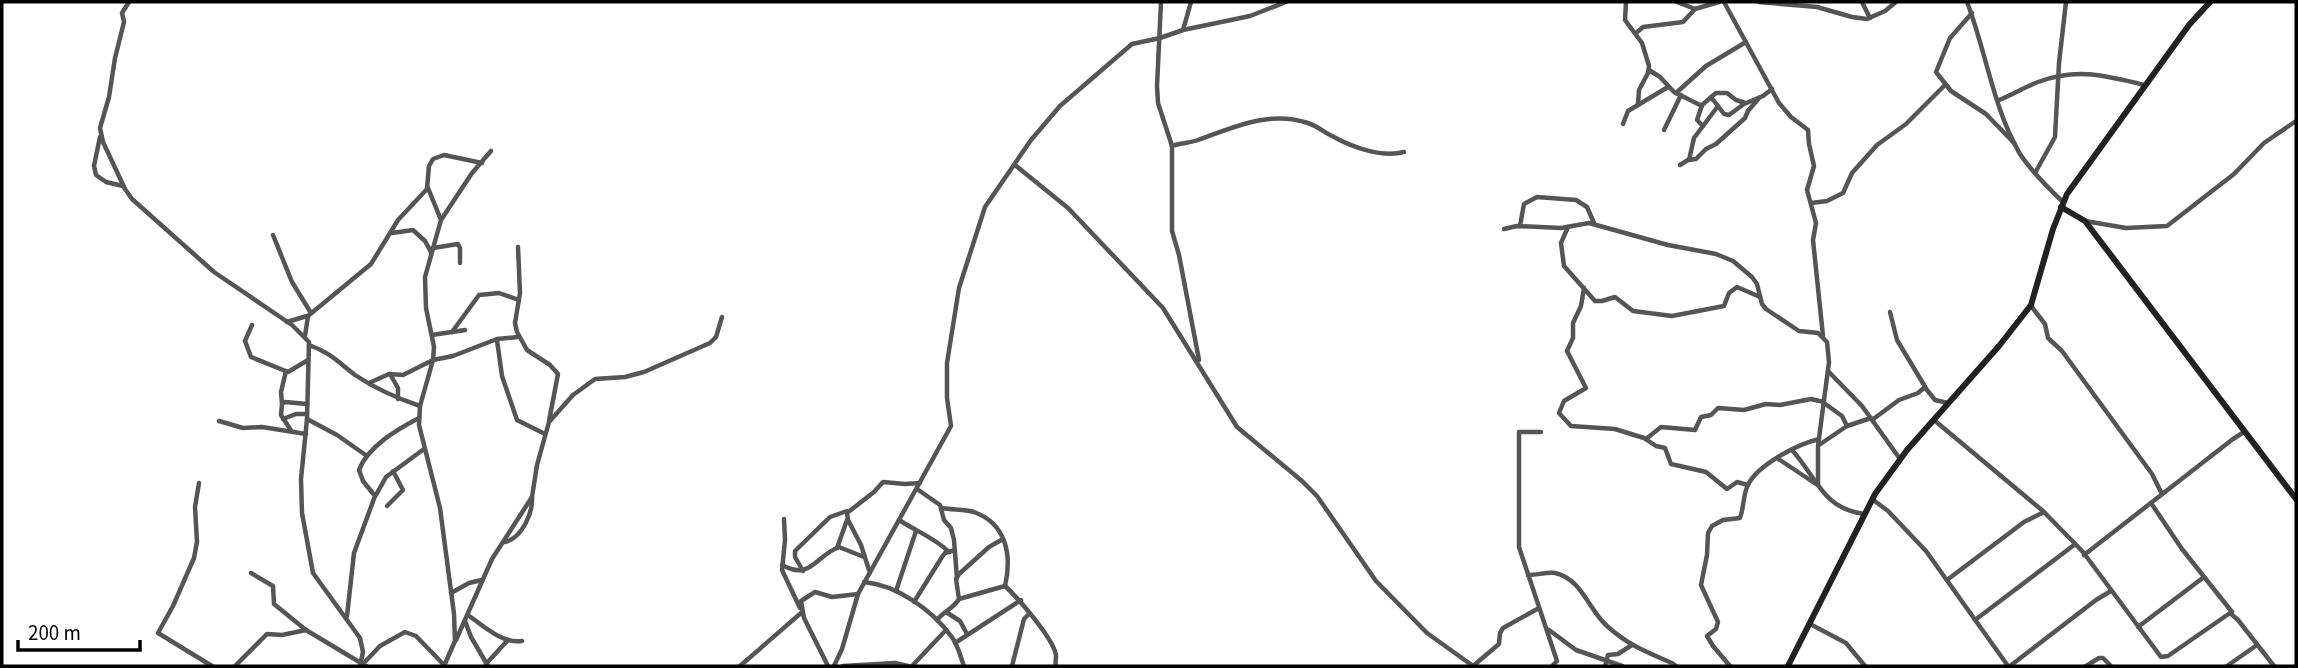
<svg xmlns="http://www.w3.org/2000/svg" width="2298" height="668" font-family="'Source Sans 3',sans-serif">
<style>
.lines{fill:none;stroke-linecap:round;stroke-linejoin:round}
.street{stroke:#555;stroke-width:4.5}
.secondary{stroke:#222;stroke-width:6}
</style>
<rect width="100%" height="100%" fill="#fff"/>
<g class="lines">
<g class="street">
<polyline points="129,2 122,13 124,22 115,58 109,97 100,128 103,142 125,189 132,199 214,272 292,325 309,342 307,419 301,479 302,513 313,573 360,638 363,652 360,666"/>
<polyline points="1161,2 1157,86 1158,103 1172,146"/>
<polyline points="1626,2 1625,20 1642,43 1649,66 1648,73 1639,90 1638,104"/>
<polyline points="1677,2 1695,9 1719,2"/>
<polyline points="1724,2 1779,103 1791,117 1808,130 1809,144 1814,166 1807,190 1816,223 1813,240 1823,336"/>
<polyline points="1759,2 1817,7 1852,17 1867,19 1885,11 1896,2"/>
<polyline points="1862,2 1870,18"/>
<path d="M1967 2C1986 51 1993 108 2020 154 2032 172 2047 187 2063 202"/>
<polyline points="1972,13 1950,38 1936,72 1951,91 1986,114 2015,144"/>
<polyline points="1183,30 1191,2"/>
<polyline points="1636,33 1643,27 1683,22 1695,9"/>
<polyline points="1649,70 1660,77 1674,92 1702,106"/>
<polyline points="1676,93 1706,66 1746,42"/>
<polyline points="1711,97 1724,114 1729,115 1744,104 1763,96 1772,89"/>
<path d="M1999 100C2012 95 2025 87 2038 82 2078 67 2106 76 2145 85"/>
<polyline points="1623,124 1628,111 1668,87"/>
<polyline points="1703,126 1697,120 1702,105 1716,93 1727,93 1736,100 1745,103"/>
<polyline points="1664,130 1681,95"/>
<polyline points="100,137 94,166 96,175 106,182 123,186"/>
<polyline points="1689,160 1694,138 1718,106"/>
<polyline points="1015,165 1068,208 1163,308 1237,427 1302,481 1317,496 1376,581 1427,633 1473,666"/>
<polyline points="1680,165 1688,160 1696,159 1706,149 1716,144 1745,118 1748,111 1759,98"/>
<polyline points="2035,173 2055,137 2059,63 2066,2"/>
<polyline points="428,188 441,220"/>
<polyline points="1811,203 1827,201 1843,193 1852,173 1877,145 1906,124 1945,85"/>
<polyline points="2085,221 2126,228 2167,226 2234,174 2264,143 2296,121"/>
<polyline points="1520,226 1524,204 1537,197 1576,200 1587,207 1594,223"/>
<polyline points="1568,227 1561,243 1564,266 1595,301 1602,301 1615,297 1633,311 1672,316 1724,306 1729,293 1737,287 1760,297"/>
<polyline points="1504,229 1517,226 1561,228 1589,223 1668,245 1716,254 1733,261 1752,277 1757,284 1762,304 1766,309 1799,331 1818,333 1827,342 1829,362 1818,446 1818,485"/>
<polyline points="392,233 413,230 425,241 431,252"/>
<polyline points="273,235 292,282 311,313"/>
<polyline points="518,247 520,293 515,323 517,332 527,350 550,365 558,374 549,421"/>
<polyline points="433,248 458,244 460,248 460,263"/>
<polyline points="1584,288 1581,306 1573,323 1573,338 1567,351 1586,388 1564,401 1559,413 1571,426 1615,429 1644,438 1656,446 1665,448 1671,464 1706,472 1727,489 1737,482 1748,485"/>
<polyline points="2031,306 2045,324 2048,338 2062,351 2152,474 2162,494"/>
<polyline points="1890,312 1897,340 1927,390 1935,400 1948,403"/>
<polyline points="287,322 307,316"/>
<polyline points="252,325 245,341 251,357 288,372 308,360"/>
<polyline points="452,332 479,295 499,293 519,300"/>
<polyline points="432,335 465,330"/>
<polyline points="305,336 308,316 371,264 398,220 427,189 429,166 433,159 444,155 482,163"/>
<polyline points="497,340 502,376 517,420 545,434"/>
<path d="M309 345C331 353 338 362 355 375 376 389 396 398 420 406"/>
<path d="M1199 360 1179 255 1172 231V146C1180 143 1190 143 1198 140 1234 127 1270 110 1308 123 1317 126 1324 132 1332 136 1352 147 1381 158 1404 152"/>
<polyline points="1828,371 1862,406 1900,459"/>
<polyline points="390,374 398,388 398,399"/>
<polyline points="369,383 389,374 403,375 433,360 453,356 497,339 518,337"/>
<polyline points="1824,403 1842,416 1847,426"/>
<polyline points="282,404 281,392 286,371"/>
<polyline points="283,419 296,414 307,414"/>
<polyline points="307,419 337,435 367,456"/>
<polyline points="1872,420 1899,400 1918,393 1925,387"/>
<polyline points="1934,420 2043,511"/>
<polyline points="219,421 243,428 262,427 306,434"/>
<polyline points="292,432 281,415 282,404 285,402 307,404"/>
<polyline points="1541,432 1519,432 1519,547 1557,661 1552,666"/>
<polyline points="1646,439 1661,427 1695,430 1701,417 1711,415 1718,408 1744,410 1766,404 1780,405 1811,399 1824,402"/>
<polyline points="1819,445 1847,426 1871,418"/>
<path d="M1792 450C1818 479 1822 508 1864 514"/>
<polyline points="1777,458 1816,484"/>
<polyline points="199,483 195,507 197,542 194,558 173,606 158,633 212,666"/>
<polyline points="917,489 940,505 944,520 951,528 954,540 957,578"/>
<polyline points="376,495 386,477 424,449"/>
<polyline points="1872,499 1888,511 1926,551 2008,666"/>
<polyline points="2151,503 2182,549 2232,612"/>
<polyline points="387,506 403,490 393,471"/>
<path d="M942 508C952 510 964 509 974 512 1007 524 1012 556 1005 586"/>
<polyline points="784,519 785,540 782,570 800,608"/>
<path d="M899 520C916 531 935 538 949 552"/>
<path d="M505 542C522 538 533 513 532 497"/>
<polyline points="837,548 847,520"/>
<polyline points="2084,555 2233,439 2244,432"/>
<path d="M782 565C811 581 815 556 839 547L864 557"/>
<polyline points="869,570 861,545 848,520 847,513 874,492 883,482 905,484 920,483"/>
<polyline points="803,571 795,557 795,551 830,517 847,511"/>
<polyline points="251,573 273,586 274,604 306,630 366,666"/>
<path d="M1528 575C1537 575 1547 572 1555 573 1582 579 1588 609 1607 626 1628 645 1646 652 1672 663L1676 666"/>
<polyline points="1947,580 2024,522 2044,512 2083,552 2161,657 2168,656 2230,613 2238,620 2274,666"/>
<path d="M864 582C897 585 932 610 951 636 958 644 960 656 964 666"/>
<polyline points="896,591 916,531"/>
<polyline points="451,593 469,583 482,580"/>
<path d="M959 599 1005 586C1018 598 1053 638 1056 655 1056 659 1055 663 1056 666"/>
<polyline points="914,602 942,557 945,553 955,550"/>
<polyline points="946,612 960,621 967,634"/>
<path d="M468 615C483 626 503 644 522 641"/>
<path d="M347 616 354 553 375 496 363 481 359 470C368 446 398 429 419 418"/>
<path d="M937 620C944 611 953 609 959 599L956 579 959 574 989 547 1003 539"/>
<polyline points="1975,620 2074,545"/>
<polyline points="465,621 471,637 488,666"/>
<polyline points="1810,624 1846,643 1865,666"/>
<polyline points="2138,627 2204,577"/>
<polyline points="1549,630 1576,650 1622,666"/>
<polyline points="456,640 492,559 532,497 537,465 549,422 573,395 595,379 625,377 644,372 710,343 716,337 722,317"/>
<polyline points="955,643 1021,600"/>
<polyline points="363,664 380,646 405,632 416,636 445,666"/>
<polyline points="486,664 507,641"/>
<polyline points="235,666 267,634 282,635 306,630"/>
<polyline points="444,666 455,641 454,614 440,508 419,425 420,406 433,360 434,347 426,308 425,277 441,220 472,173 491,151"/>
<polyline points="740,666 801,613"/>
<polyline points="828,666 804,618 801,601 815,592 832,597 858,594"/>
<polyline points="834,666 842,649 858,594 951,426 947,398 947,363 959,288 985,207 1031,140 1060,106 1132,44 1160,38 1183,30 1250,16 1286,2"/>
<polyline points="843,666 895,663 908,666"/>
<polyline points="912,666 946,630"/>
<polyline points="1012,666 1024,619 1029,614"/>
<polyline points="1473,666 1499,644 1500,633 1503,628 1539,608"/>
<polyline points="1605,666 1608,655 1618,654 1632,645"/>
<path d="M1730 666 1713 646 1707 636 1716 629 1718 622 1701 585 1707 555 1708 533 1712 526 1723 520 1740 518C1744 508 1743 494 1748 485 1757 465 1798 444 1819 439"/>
<polyline points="2010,666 2096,600 2111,591"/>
<polyline points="2086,666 2099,658 2103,658 2111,666"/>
<polyline points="2227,666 2257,645"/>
</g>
<g class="secondary">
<polyline points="2061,207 2085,221 2296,499"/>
<polyline points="1788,666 1875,494 1907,450 1999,346 2031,305 2053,229 2067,194 2189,25 2210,2"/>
</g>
</g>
<rect width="2298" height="668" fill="none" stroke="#000000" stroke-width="7"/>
<path d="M18 640v10h122v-10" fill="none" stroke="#000000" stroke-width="3.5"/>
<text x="28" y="640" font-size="21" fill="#000000" stroke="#ffffff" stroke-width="5" paint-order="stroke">200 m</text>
</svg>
